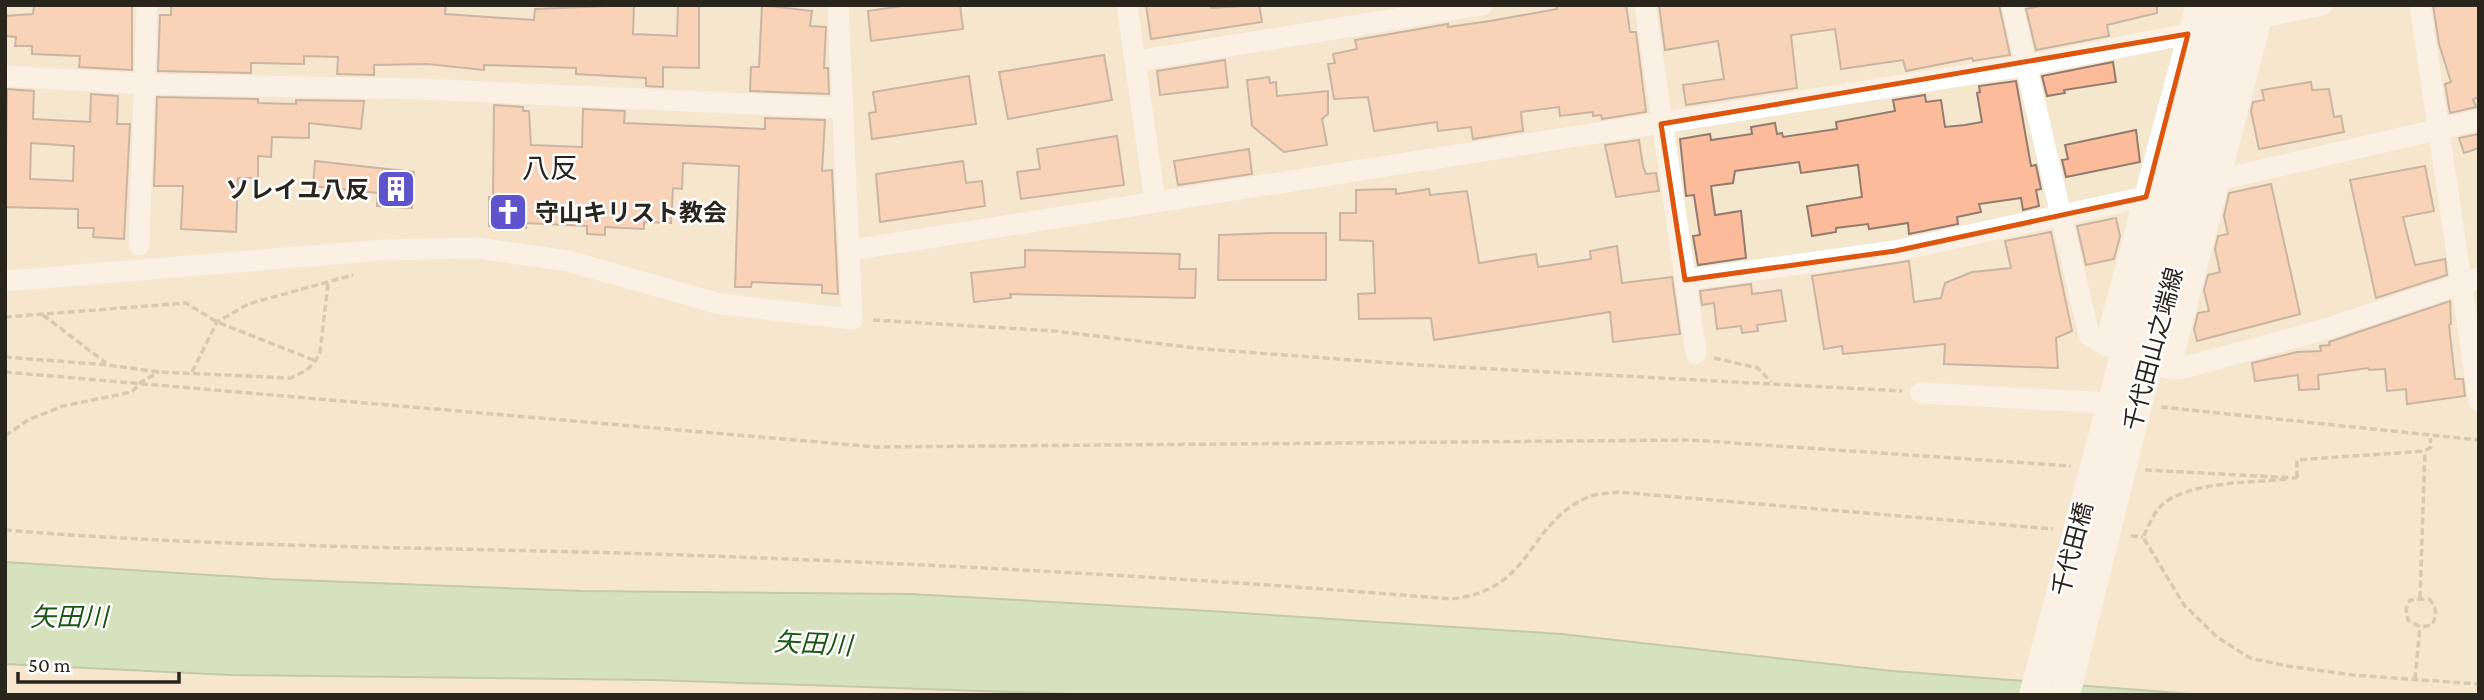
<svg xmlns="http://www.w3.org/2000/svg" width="2484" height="700" font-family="'Crimson Pro','Noto Sans JP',serif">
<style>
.water{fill:#afdda8;stroke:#87a67e;stroke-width:2}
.building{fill:#fcbc9b;stroke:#937b6f;stroke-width:2;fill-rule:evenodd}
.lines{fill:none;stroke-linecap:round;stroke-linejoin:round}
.path{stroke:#b3a794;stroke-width:3.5;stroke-dasharray:7 3.5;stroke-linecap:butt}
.street{stroke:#fff;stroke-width:21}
.secondary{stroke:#fff;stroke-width:30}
.marked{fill:none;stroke:#de560d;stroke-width:5;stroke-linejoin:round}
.labels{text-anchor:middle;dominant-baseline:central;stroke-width:5;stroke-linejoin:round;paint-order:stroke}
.poi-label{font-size:24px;font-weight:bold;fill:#2a251c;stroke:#fff;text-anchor:end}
.street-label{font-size:24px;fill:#2a251c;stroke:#fff}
.water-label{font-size:26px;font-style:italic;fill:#1b5713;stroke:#fff}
.quarter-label{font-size:28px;fill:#2a251c;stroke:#fff}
</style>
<rect width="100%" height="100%" fill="#f5e6ce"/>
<polygon class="water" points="5,562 270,579 582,591 910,594 1210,611 1561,634 1893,671 2205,695 1103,695 655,680 231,675 5,664"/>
<g class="building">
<polygon points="34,5 132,5 132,70 79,67 80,56 32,54 32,46 15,46 16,37 5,36 5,16 33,14"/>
<polygon points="171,5 446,5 445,14 534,20 535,9 634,5 633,34 677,36 678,5 699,5 699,68 663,67 663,87 646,86 646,78 576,74 576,68 484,65 484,70 427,64 374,65 374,75 337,74 338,57 304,56 304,64 251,63 251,73 158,71 160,15 171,15"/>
<polygon points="762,5 812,11 810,26 826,27 824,68 828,68 829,94 750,91 751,67 759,67"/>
<polygon points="909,5 960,5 963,29 871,41 868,11"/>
<polygon points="1146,5 1210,5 1211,8 1259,5 1262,22 1151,39"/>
<polygon points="1556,5 1626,5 1630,32 1636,32 1646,112 1602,119 1601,115 1593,116 1593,112 1560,116 1559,107 1521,112 1523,131 1473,139 1471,127 1438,131 1437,122 1374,131 1368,97 1334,99 1328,64 1335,63 1333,54 1357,49 1355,40 1448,24 1448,27 1490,21 1557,9"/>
<polygon points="1659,5 1999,5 2010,55 1973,61 1972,58 1906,71 1903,60 1841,69 1835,29 1791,35 1797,88 1686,105 1683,85 1724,79 1718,41 1665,50"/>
<polygon points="2045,5 2157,5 2157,13 2107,25 2109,36 2036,50 2026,9"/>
<polygon points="2433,5 2479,5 2479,97 2473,99 2476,107 2450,113 2445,84 2451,82 2439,44"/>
<polygon points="1104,55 1112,100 1008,119 999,72"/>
<polygon points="1225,60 1228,87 1160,95 1157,71"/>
<polygon points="2113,62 2116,82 2064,90 2065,93 2047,96 2042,76"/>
<polygon points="969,76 976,124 872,139 869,113 876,112 873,92"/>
<polygon points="1269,77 1270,83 1276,82 1277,96 1328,91 1328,114 1322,119 1327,145 1284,152 1252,126 1247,80"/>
<polygon points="2016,81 2031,166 2036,165 2041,189 2036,190 2039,206 2023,210 2021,198 1979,204 1981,212 1957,217 1958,224 1909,234 1908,223 1869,229 1868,224 1836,228 1836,232 1812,236 1807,206 1862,197 1858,165 1801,173 1799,162 1735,171 1733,183 1711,186 1715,215 1741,211 1746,258 1698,265 1693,236 1700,235 1694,195 1686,196 1680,139 1710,134 1711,140 1752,134 1751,127 1775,123 1777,134 1782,133 1783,137 1837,129 1836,122 1895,111 1893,100 1925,95 1926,102 1941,100 1945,127 1965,125 1982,122 1977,93 1980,92 1979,86"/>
<polygon points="2311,82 2312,90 2329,89 2334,117 2341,116 2344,132 2259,149 2251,111 2253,102 2264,100 2262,90"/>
<path d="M7 89 34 91 33 119 90 122 91 94 118 96 117 124H130L124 239 93 237 94 228H78V209L5 207ZM31 143 74 146 73 181 30 179Z"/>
<polygon points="157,97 258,99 258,103 296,104 296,100 364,101 361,129 309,123 309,138 272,137 271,157 258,156 258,178 238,178 236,232 181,229 183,186 154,186"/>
<polygon points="494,105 523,107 523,111 529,111 531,145 582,147 583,109 625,111 624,123 765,129 765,118 825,120 822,171 832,170 838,294 822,293 822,285 752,282 751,287 735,287 739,166 683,163 682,189 673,188 671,223 644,222 644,229 605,227 605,235 587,234 587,226 526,223 526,228 489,226 489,197 493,197"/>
<polygon points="2136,130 2140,162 2066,177 2062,160 2068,159 2065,145"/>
<polygon points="2479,134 2479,148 2464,153 2459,138"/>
<polygon points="1117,136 1124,185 1021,199 1017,172 1040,169 1037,149"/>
<polygon points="1639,140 1643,166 1646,174 1656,173 1659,191 1616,197 1605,145"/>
<polygon points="1249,149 1252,174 1178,185 1174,161"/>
<polygon points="315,161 414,172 412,208 377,206 378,193 313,186"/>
<polygon points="963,161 966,183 982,181 985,206 880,222 876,174"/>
<polygon points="2425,166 2434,211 2403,217 2415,265 2445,259 2447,275 2376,298 2350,180"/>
<polygon points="2271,184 2300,314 2197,341 2194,329 2198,313 2209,311 2204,290 2208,275 2220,272 2215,249 2218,236 2228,234 2224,216 2229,193"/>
<polygon points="1396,189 1396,194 1429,189 1430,195 1467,191 1479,263 1536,254 1538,267 1591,259 1590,251 1617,246 1622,283 1672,277 1680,334 1613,342 1610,312 1434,340 1431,318 1359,319 1358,294 1375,293 1373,241 1340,240 1340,213 1356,213 1356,190"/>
<polygon points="2116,218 2120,236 2114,259 2086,265 2077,226"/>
<polygon points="2051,232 2072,331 2056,338 2058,368 1944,364 1945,344 1843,354 1842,346 1824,349 1812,276 1909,261 1914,302 1941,298 1945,283 1972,272 2011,268 2005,241"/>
<polygon points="1273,233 1326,233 1326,280 1218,280 1219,235"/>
<polygon points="1025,250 1180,254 1179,269 1196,269 1195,298 1010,294 1011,298 974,302 971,273 1025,267"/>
<polygon points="1751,284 1752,294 1781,290 1786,321 1757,325 1758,331 1742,333 1741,326 1717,329 1714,303 1702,305 1700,291"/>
<polygon points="2450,301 2451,324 2449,325 2455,379 2463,379 2465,396 2407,404 2406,389 2387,391 2385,369 2369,370 2368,368 2318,375 2319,389 2299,390 2298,375 2255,381 2252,363 2297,352 2321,351 2320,346 2330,345 2329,342"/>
</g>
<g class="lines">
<g class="path">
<polyline points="43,315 106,363"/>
<polyline points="5,317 186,303 217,322 316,361"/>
<polyline points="873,320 1055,331 1204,349 1419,365 1902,391"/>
<path d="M5 357 108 365 159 372 290 378C304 373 314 366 320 352L328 284"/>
<polyline points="1714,358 1758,368 1771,382"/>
<polyline points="5,372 876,447 1690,440 2071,466"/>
<polyline points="192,372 217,322 248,304 353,275"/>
<polyline points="2161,407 2479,440"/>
<polyline points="5,436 28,420 63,406 132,392 141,382 159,372"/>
<polyline points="2145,470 2297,478"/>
<polyline points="2297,478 2297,460 2425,451 2431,447 2430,438"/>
<path d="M2286 479C2251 483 2183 481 2159 508 2152 516 2148 528 2143 537L2184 605 2217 637 2250 658 2287 666 2353 675 2479 684"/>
<path d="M5 530C221 548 436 547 652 554 919 563 1185 577 1451 599 1534 590 1524 527 1586 498 1595 493 1608 494 1618 492L2053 529"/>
<polyline points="2131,536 2143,537"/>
<polyline points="2420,598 2425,451"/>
<path d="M2415 679 2420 627 2408 620 2406 610 2410 600 2429 599C2437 608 2437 614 2432 625L2420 627"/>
</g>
<g class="street">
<polyline points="1127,5 1155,201"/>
<polyline points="1645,5 1696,353"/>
<polyline points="2012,5 2089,335 2105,345 2170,369 2179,369 2326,329 2479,278"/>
<polyline points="2420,5 2479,401"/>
<polyline points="2262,17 2322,5"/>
<polyline points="1136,61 1482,5"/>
<polyline points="5,76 144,84 420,89 842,108"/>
<polyline points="2219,180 2479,120"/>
<polyline points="139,245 147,5"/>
<polyline points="851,250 2024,66 2188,34"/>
<polyline points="1685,280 1895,251 2146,197"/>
<polyline points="5,281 384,250 478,248 568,261 720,304 852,319 838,5"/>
<polyline points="2105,345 2196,5"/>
<polyline points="2170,369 2265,5"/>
<polyline points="1921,393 2110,403"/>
</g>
<g class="secondary">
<polyline points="2034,695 2219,5"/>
<polyline points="2065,695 2137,405 2245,5"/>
</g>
</g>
<path d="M0 0H2484V700H0ZM2188 34 2146 197 1895 251 1685 280 1661 124Z" fill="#f5e6ce" fill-opacity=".55" fill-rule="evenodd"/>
<path class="marked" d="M2188 34 2146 197 1895 251 1685 280 1661 124Z"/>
<defs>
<g id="building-square" transform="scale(2.0125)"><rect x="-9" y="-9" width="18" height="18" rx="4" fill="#6054cd" stroke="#fff"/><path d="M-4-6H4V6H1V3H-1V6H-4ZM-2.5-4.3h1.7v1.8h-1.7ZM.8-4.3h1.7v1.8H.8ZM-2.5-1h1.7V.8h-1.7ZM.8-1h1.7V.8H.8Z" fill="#fff"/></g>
<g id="church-square" transform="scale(2.0125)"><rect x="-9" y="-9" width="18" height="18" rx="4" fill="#6054cd" stroke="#fff"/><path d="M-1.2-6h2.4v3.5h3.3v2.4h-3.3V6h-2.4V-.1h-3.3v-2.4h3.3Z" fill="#fff"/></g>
</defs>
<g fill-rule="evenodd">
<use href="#building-square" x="396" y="189"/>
<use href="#church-square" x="508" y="212"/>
</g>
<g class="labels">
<g class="poi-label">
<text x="369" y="189">ソレイユ八反</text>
<text x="535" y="212" text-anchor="start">守山キリスト教会</text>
</g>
<g class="street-label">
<text transform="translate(2153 349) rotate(-75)">千代田山之端線</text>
<text transform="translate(2072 549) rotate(-75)">千代田橋</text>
</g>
<g class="water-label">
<text x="69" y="617">矢田川</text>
<text transform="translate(813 644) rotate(3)">矢田川</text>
</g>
<g class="quarter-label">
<text x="550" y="168">八反</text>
</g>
</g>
<rect width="2484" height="700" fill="none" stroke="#2a251c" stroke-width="14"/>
<path d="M18 672v10h161v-10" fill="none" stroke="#2a251c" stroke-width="3.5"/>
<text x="28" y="672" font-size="21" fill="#2a251c" stroke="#ffffff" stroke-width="5" paint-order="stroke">50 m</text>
</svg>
